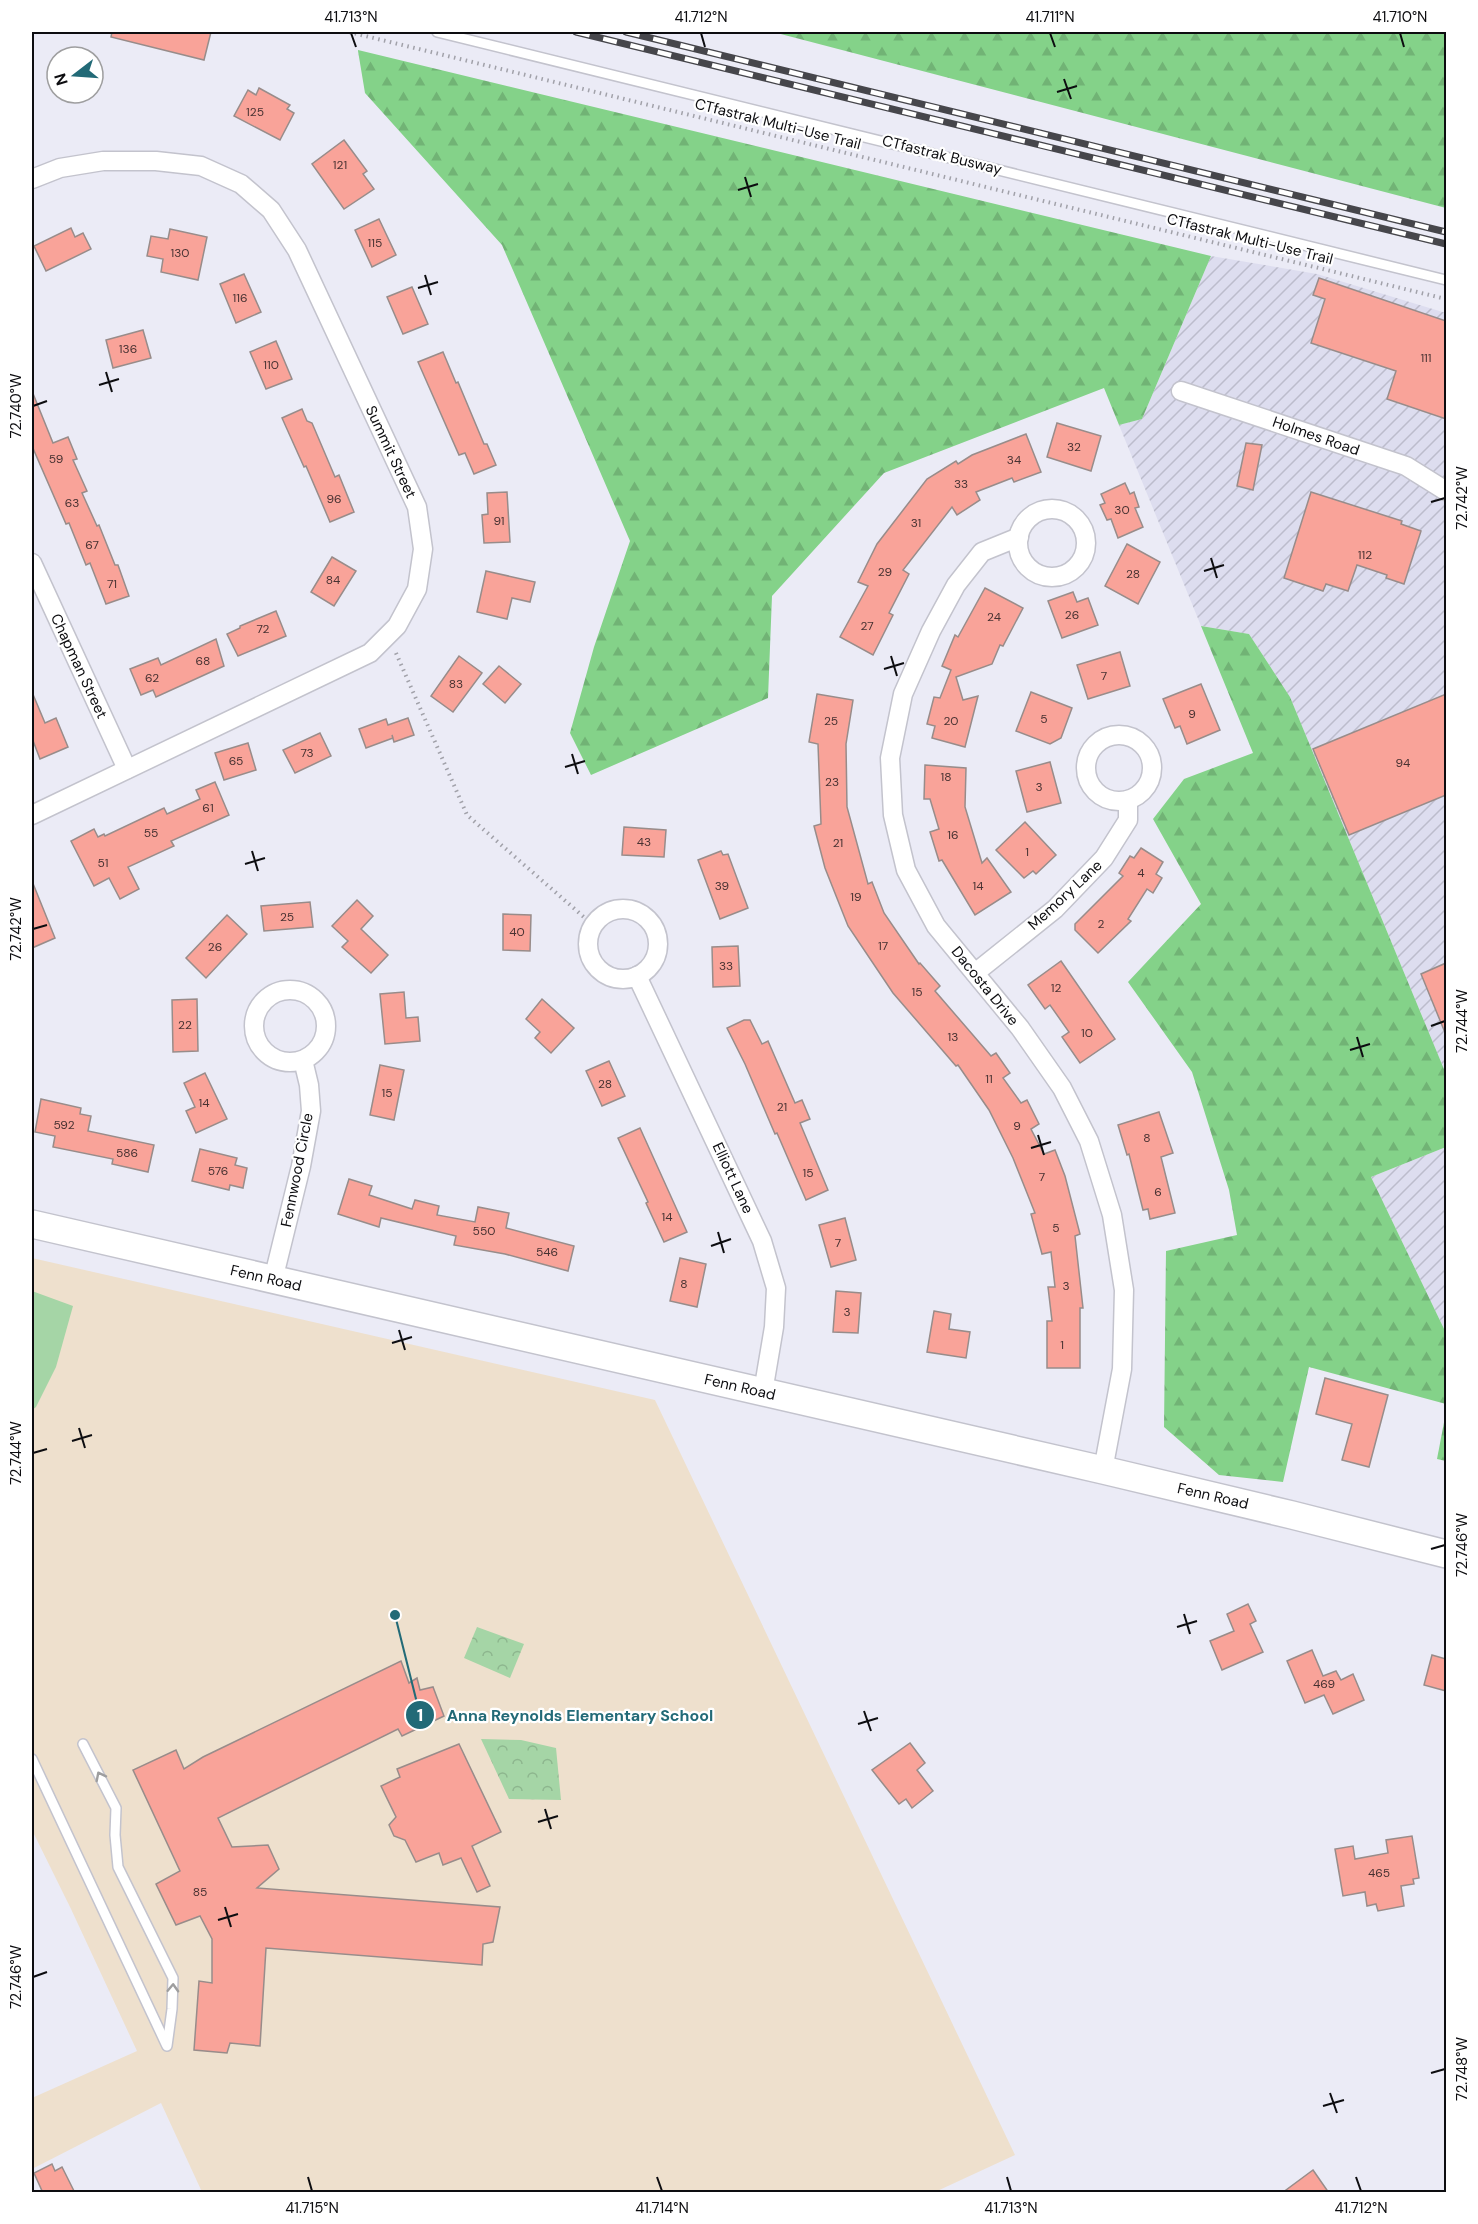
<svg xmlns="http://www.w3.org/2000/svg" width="1478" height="2224" font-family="'DM Sans',sans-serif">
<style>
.industrial{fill:url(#industrial-furrows)}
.education{fill:#eee0cd}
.grass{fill:#a5d5a6}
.forest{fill:url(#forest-firs)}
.park{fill:url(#park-crowns)}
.building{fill:#f9a399;stroke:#988c8a;stroke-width:1.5}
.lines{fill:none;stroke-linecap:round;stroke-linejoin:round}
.lane-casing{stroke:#c3c3cd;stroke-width:12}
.street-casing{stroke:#c3c3cd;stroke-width:21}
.secondary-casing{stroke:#c3c3cd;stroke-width:30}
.path{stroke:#a1a1a9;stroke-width:4;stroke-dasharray:1.5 4.5;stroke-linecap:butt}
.lane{stroke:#fff;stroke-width:9}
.street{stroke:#fff;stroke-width:18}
.secondary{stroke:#fff;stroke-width:27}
.rail-casing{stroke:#46464b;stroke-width:7}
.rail{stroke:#fff;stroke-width:4.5;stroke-dasharray:14;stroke-linecap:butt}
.oneway{stroke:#9e9e9f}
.ticks{fill:none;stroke:#0d0d10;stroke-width:2}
.labels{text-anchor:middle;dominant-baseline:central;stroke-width:4.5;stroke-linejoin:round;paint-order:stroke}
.number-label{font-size:12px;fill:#483232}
.street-label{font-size:15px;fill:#0d0d10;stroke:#fff}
.leader{fill:none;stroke:#226a77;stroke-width:2}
.callout-dot{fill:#226a77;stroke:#fff;stroke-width:2}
.mark-label{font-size:18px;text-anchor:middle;font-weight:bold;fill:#fff}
.callout-label{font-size:16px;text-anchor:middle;font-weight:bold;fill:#226a77;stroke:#fff;stroke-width:4.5;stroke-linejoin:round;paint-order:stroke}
.neatline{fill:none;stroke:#0d0d10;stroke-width:2}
.ticks-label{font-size:15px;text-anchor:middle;fill:#0d0d10}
</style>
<defs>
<pattern id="industrial-furrows" width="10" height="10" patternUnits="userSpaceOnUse" patternTransform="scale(1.5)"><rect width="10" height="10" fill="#ddddef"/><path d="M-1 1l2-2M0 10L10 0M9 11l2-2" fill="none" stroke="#bcbccc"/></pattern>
<pattern id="forest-firs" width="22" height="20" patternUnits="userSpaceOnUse" patternTransform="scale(1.5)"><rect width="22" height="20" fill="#84d289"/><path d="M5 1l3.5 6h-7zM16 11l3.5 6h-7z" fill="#71b375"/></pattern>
<pattern id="park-crowns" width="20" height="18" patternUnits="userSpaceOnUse" patternTransform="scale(1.5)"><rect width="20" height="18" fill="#a5d5a6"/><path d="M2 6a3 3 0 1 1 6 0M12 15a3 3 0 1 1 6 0" fill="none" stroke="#8db68e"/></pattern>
</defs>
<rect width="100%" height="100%" fill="#ebebf6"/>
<g class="industrial">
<polygon points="1211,256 1317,274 1446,313 1446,1074 1290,697 1249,634 1201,626 1119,425 1142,419"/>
<polygon points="1446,1147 1446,1333 1371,1177"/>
</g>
<polygon class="education" points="32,1258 655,1400 1015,2155 935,2192 202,2192 161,2103 32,2169 32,2098 137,2051 71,1909 32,1830"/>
<polygon class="grass" points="32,1291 73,1306 56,1367 36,1407 32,1410"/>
<g class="forest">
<polygon points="773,32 1446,32 1446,208"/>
<polygon points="358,51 358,50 1211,256 1142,419 1119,425 1104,388 884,473 772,596 768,698 591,775 570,733 594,647 630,541 502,245 365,93"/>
<polygon points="1201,626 1249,634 1290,697 1446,1074 1446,1147 1371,1177 1446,1333 1446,1404 1309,1367 1283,1482 1219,1475 1164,1427 1166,1251 1237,1235 1229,1190 1192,1072 1128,982 1201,904 1153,819 1184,779 1253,753"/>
<polygon points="1446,1412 1446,1461 1437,1459"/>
</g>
<g class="park">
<polygon points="477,1627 524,1644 510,1678 464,1658"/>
<polygon points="481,1739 521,1740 556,1748 561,1800 509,1799"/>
</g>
<g class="building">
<polygon points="112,32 211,32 204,60 111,37"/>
<polygon points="259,88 290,105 287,109 294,113 280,140 234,116 248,90 256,95"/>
<polygon points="344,140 367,171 363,174 374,189 344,209 312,164"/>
<polygon points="379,219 396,255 372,267 355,230"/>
<polygon points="71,228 75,237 83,233 91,249 46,271 34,246"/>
<polygon points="170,229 207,237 198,280 161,272 163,259 147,256 151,236 168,239"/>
<polygon points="244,274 261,312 236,323 220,284"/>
<polygon points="1319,278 1446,321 1446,419 1387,399 1396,371 1311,343 1325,299 1313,295"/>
<polygon points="412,287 428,324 403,334 387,297"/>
<polygon points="143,330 151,358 113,368 106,340"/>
<polygon points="276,341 292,379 266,389 250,352"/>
<polygon points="443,352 456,383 458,382 484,444 487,444 496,465 474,474 465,453 459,455 418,362"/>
<polygon points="32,391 53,443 68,437 77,459 73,460 87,491 82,493 97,526 99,525 115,565 118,565 129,596 106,604 90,563 86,565 69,523 66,524 32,446"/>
<polygon points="302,409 307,421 312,423 335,477 339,475 354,512 330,522 306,466 304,467 282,418"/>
<polygon points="1057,423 1101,436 1091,471 1047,457"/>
<polygon points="1026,434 1041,472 1014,482 1012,478 976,492 980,500 957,515 952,507 903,570 909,574 889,613 893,615 873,655 840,637 868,586 858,582 877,544 927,479 956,461 958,464 972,455"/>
<polygon points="1246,443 1262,445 1253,490 1237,486"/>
<polygon points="1125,483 1130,494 1134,492 1139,507 1135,508 1143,527 1118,538 1111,519 1107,520 1100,505 1105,503 1101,494"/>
<polygon points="507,492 510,542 484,543 482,515 488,514 487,493"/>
<polygon points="1311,492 1402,521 1401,524 1421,531 1404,584 1386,578 1387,575 1357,565 1348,591 1326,584 1323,591 1284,578"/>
<polygon points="1127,544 1160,562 1138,604 1105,586"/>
<polygon points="332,557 356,571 334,606 311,592"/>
<polygon points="486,571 535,582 530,602 512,598 507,619 477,612"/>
<polygon points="985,588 1023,608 1003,646 1000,645 992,664 956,677 963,700 978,696 965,747 932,738 935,726 927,724 934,697 940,698 951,670 942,666 955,635 958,637"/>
<polygon points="1073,592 1077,602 1088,598 1098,625 1062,638 1048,601"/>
<polygon points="276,611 286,636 238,656 227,634 240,628 240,626"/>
<polygon points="216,639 224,666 156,697 153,690 141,695 130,669 158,658 161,665"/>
<polygon points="1120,652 1130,686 1088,699 1077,665"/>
<polygon points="459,656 482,673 453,712 431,696"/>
<polygon points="499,666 521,684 505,703 483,684"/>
<polygon points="1201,684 1220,730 1187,744 1180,726 1175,728 1163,699"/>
<polygon points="32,692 45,723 56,718 68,747 40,759 32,738"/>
<polygon points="1031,692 1072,708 1061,738 1050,744 1016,731"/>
<polygon points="817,694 853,700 846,744 847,807 868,884 872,882 884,913 919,964 920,963 940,986 935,991 991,1056 996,1053 1010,1073 1003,1078 1021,1103 1027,1100 1039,1124 1031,1129 1044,1154 1055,1150 1065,1176 1080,1234 1075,1236 1083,1308 1080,1308 1080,1368 1047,1368 1047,1321 1052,1321 1048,1287 1055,1287 1051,1252 1042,1254 1031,1214 1035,1213 1013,1158 989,1110 958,1065 956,1066 893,993 848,926 825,868 814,826 821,824 818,744 809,742"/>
<polygon points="1446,694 1446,795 1349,835 1313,749"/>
<polygon points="408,718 414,735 394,742 392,735 393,738 366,748 359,729 386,719 388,725"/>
<polygon points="320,733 331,756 295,773 283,750"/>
<polygon points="248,743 256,770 224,780 215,753"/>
<polygon points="1050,762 1061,803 1027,812 1016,771"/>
<polygon points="925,765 966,768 965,807 982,863 987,858 1011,892 975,915 942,860 939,861 930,832 939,829 930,799 924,799"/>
<polygon points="215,782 229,815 171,841 174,846 128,867 139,889 120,899 109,878 94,886 71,841 94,829 98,837 104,834 105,836 164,808 167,814 200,799 196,790"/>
<polygon points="1025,822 1056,855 1036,874 1033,871 1024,878 996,850"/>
<polygon points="624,827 666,830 664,857 622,855"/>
<polygon points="1141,848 1163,862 1156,874 1162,878 1153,893 1147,889 1128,919 1131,921 1098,953 1075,930 1075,924 1123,876 1119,873 1130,856 1134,858"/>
<polygon points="721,851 723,855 728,854 748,908 720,919 698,860"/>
<polygon points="32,881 55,938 32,948"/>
<polygon points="357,900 373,916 361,929 388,955 371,973 342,947 348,941 332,926"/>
<polygon points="310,902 313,927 264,931 261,906"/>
<polygon points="503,914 531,915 530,951 503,950"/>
<polygon points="227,915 247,934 206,978 186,958"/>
<polygon points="738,946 740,986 713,987 712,947"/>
<polygon points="1061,961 1115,1039 1080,1063 1062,1037 1069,1032 1050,1005 1045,1009 1028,985"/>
<polygon points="1446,963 1446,1035 1421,974"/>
<polygon points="404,992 406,1018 418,1017 420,1041 385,1044 380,994"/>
<polygon points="197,999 198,1051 173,1052 172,1000"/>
<polygon points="542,999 574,1028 551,1053 535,1038 540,1032 526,1019"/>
<polygon points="744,1020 750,1020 762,1044 768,1041 795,1103 802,1100 810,1119 800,1123 828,1190 806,1200 777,1133 775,1134 745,1064 727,1028"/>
<polygon points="609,1061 625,1096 602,1106 586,1071"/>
<polygon points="380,1065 404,1070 394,1120 370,1115"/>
<polygon points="205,1073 227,1119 196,1133 186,1111 195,1107 184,1083"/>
<polygon points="41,1099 81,1108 80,1114 91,1116 88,1131 154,1145 148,1172 112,1164 113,1159 53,1147 55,1136 35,1132"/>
<polygon points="1159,1112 1173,1153 1161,1157 1175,1213 1150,1219 1148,1209 1143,1210 1129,1154 1127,1155 1118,1125"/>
<polygon points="640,1128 687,1232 664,1242 646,1203 648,1202 618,1138"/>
<polygon points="200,1149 237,1158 235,1165 247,1168 243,1188 230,1185 229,1190 192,1181"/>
<polygon points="349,1179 372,1186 369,1195 412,1209 415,1200 439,1206 437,1215 475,1222 478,1207 509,1213 506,1228 574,1246 568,1271 505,1254 454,1245 456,1236 381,1218 379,1227 338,1214"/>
<polygon points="845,1218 856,1260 831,1267 819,1225"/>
<polygon points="680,1258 706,1264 697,1307 670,1301"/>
<polygon points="836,1291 861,1293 858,1333 833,1332"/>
<polygon points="934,1311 951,1314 949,1329 970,1332 966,1358 927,1352"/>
<polygon points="1325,1378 1388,1395 1369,1467 1342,1460 1352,1424 1316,1414"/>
<polygon points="1248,1604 1256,1621 1250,1624 1263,1652 1222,1670 1210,1641 1234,1631 1227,1614"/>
<polygon points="1312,1650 1323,1676 1336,1671 1341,1680 1353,1674 1364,1700 1333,1714 1324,1695 1305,1703 1287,1661"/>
<polygon points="1432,1655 1446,1659 1446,1691 1424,1685"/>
<polygon points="401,1661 409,1683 417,1678 420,1690 433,1687 444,1716 402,1736 398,1729 218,1818 232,1847 268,1845 279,1869 257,1888 500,1907 493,1942 483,1944 482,1965 266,1948 260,2046 230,2043 227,2053 194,2050 199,1981 212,1983 212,1939 200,1916 176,1925 156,1884 180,1871 133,1770 176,1750 184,1769 203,1757"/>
<polygon points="910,1743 925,1763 917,1770 933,1791 912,1808 906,1799 899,1804 872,1770"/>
<polygon points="459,1744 501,1832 472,1846 490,1886 477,1892 461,1858 443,1865 439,1853 416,1862 405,1840 394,1836 389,1825 396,1817 381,1786 400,1777 397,1769"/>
<polygon points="1412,1836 1419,1878 1413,1879 1414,1884 1401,1886 1404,1906 1378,1911 1376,1904 1367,1906 1365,1892 1343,1896 1335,1849 1353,1846 1355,1859 1388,1853 1386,1840"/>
<polygon points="52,2164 55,2171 62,2167 75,2193 43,2193 34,2173"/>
<polygon points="1313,2170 1329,2193 1282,2193"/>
</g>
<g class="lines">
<g class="lane-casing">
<g id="lane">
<polyline points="437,32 1446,280"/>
<polyline points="83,1744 116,1808 115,1835 118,1867 173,1978 172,2009 167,2046"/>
<polyline points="32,1759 166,2044"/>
</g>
</g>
<g class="street-casing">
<g id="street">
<polyline points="32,179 60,168 103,161 156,161 201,166 241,184 271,210 297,250 417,507 423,549 417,589 397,626 370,653 32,815"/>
<polyline points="1181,391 1406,466 1446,491"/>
<circle cx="1052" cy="543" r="34"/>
<polyline points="1019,537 982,552 956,585 931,631 903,694 890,758 893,815 906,870 936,926 1020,1028 1062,1088 1089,1141 1112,1215 1124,1290 1122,1369 1103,1470"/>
<polyline points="32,563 127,769"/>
<circle cx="1119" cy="768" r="33"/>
<circle cx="623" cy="944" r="35"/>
<polyline points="975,973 1055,909 1104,858 1128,820 1128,800"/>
<polyline points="637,976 762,1241 776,1288 774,1327 763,1392"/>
<circle cx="290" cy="1026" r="36"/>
<polyline points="273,1280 301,1166 311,1111 309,1085 303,1060"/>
</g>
</g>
<g class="secondary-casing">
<polyline id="secondary" points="32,1224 1103,1470 1292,1515 1446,1554"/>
</g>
<g class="path">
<polyline points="349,32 1446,299"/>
<polyline points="396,653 467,815 593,925"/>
</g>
<use href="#lane" class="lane"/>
<use href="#street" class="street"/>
<use href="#secondary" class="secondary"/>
<g class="rail-casing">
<g id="rail">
<polyline points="576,32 1446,244"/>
<polyline points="626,32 1446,232"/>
</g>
</g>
<use href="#rail" class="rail"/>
</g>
<defs><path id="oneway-chevron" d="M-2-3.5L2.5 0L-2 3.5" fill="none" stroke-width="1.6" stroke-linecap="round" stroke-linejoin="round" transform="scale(1.5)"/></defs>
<g class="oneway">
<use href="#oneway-chevron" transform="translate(100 1776) rotate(-117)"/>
<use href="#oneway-chevron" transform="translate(173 1988) rotate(-88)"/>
</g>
<path class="ticks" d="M351 33 356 47M701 33 705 47M1050 33 1055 47M1400 33 1404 47M1064 79 1071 99M1057 92 1077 86M745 177 751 197M738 190 758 184M425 275 431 295M418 288 438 282M106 372 112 392M99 385 119 379M33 406 47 401M1431 502 1445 498M1211 558 1217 578M1204 571 1224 565M891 656 897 676M884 669 904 663M572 754 578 774M565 767 585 761M252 851 258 871M245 864 265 858M33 929 47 925M1431 1026 1445 1021M1357 1037 1363 1057M1350 1050 1370 1044M1038 1135 1044 1155M1031 1148 1051 1142M718 1232 724 1253M711 1246 731 1239M399 1330 405 1350M392 1343 412 1337M79 1428 85 1448M72 1441 92 1435M33 1453 47 1449M1431 1549 1445 1545M1184 1614 1190 1634M1177 1627 1197 1621M864 1711 871 1731M858 1724 878 1718M545 1809 551 1829M538 1822 558 1816M225 1907 231 1927M218 1920 238 1914M33 1977 47 1972M1431 2073 1445 2069M1330 2093 1337 2113M1323 2106 1344 2100M308 2177 312 2191M657 2177 662 2191M1007 2177 1011 2191M1356 2177 1361 2191"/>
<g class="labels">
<g class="number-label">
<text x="255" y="112">125</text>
<text x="340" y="165">121</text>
<text x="375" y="243">115</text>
<text x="180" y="253">130</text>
<text x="240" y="298">116</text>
<text x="128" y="349">136</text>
<text x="1426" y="358">111</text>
<text x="271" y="365">110</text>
<text x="1074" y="447">32</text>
<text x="56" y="459">59</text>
<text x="1014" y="460">34</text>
<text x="961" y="484">33</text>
<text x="334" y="499">96</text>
<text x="72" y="503">63</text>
<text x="1122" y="510">30</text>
<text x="499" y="521">91</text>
<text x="916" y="523">31</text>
<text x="92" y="545">67</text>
<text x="1365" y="555">112</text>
<text x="885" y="572">29</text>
<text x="1133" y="574">28</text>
<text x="333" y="580">84</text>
<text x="112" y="584">71</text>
<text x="1072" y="615">26</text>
<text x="994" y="617">24</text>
<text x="867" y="626">27</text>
<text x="263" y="629">72</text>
<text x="203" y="661">68</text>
<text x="1104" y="676">7</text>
<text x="152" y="678">62</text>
<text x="456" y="684">83</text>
<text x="1192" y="714">9</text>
<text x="1044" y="719">5</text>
<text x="831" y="721">25</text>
<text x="951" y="721">20</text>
<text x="307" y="753">73</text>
<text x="236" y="761">65</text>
<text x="1403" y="763">94</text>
<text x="946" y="777">18</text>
<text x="832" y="782">23</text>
<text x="1039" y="787">3</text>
<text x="208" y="808">61</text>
<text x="151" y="833">55</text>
<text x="953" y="835">16</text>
<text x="644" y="842">43</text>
<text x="838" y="843">21</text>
<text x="1027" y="852">1</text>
<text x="103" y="863">51</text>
<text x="1141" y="873">4</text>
<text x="722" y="886">39</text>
<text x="978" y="886">14</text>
<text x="856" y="897">19</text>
<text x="287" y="917">25</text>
<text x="1101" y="924">2</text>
<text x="517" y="932">40</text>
<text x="883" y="946">17</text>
<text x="215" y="947">26</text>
<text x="726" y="966">33</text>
<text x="1056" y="988">12</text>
<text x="917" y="992">15</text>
<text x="185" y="1025">22</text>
<text x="1087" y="1033">10</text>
<text x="953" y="1037">13</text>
<text x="989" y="1079">11</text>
<text x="605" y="1084">28</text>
<text x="387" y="1093">15</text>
<text x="204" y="1103">14</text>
<text x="782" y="1107">21</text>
<text x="64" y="1125">592</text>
<text x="1017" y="1126">9</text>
<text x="1147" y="1138">8</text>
<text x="127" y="1153">586</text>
<text x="218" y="1171">576</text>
<text x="808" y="1173">15</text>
<text x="1042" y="1177">7</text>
<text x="1158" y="1192">6</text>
<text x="667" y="1217">14</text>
<text x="1056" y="1228">5</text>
<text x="484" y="1231">550</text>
<text x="838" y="1243">7</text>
<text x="547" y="1252">546</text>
<text x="684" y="1284">8</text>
<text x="1066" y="1286">3</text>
<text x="847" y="1312">3</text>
<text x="1062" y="1345">1</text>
<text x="1324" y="1684">469</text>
<text x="1379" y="1873">465</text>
<text x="200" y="1892">85</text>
</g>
<g class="street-label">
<text transform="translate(778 124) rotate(14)">CTfastrak Multi-Use Trail</text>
<text transform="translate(942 155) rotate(14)">CTfastrak Busway</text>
<text transform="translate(1250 239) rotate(14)">CTfastrak Multi-Use Trail</text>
<text transform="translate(1316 436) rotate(19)">Holmes Road</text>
<text transform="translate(391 452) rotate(65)">Summit Street</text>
<text transform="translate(79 666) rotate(65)">Chapman Street</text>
<text transform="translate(1065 895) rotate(-43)">Memory Lane</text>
<text transform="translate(985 986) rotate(51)">Dacosta Drive</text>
<text transform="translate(297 1170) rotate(-79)">Fennwood Circle</text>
<text transform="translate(733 1178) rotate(65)">Elliott Lane</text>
<text transform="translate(266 1278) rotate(13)">Fenn Road</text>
<text transform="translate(740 1387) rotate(13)">Fenn Road</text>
<text transform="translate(1213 1496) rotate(13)">Fenn Road</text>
</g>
</g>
<path class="leader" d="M395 1615L420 1715"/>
<g class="callout-dot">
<circle cx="395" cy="1615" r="6"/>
<circle cx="420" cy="1715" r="15"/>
</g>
<g class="mark-label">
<text x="420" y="1721">1</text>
</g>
<g class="callout-label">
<text x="580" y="1721">Anna Reynolds Elementary School</text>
</g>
<rect width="1478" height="2224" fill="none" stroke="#ffffff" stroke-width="66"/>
<g transform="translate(75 75) rotate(253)"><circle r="28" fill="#ffffff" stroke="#9e9e9f" stroke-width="1.5"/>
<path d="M0-4.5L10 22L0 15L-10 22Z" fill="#226a77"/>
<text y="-9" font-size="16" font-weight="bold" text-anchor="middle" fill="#0d0d10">N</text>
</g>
<rect x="33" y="33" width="1412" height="2158" class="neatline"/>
<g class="ticks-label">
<text x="351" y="22">41.713°N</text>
<text x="701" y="22">41.712°N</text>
<text x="1050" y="22">41.711°N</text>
<text x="1400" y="22">41.710°N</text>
<text transform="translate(16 406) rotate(-90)" y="5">72.740°W</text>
<text transform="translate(1462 498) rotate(-90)" y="5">72.742°W</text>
<text transform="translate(16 929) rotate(-90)" y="5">72.742°W</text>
<text transform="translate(1462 1021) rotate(-90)" y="5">72.744°W</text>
<text transform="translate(16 1453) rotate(-90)" y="5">72.744°W</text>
<text transform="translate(1462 1545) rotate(-90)" y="5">72.746°W</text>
<text transform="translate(16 1977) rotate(-90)" y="5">72.746°W</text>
<text transform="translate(1462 2069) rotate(-90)" y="5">72.748°W</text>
<text x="312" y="2213">41.715°N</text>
<text x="662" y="2213">41.714°N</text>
<text x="1011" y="2213">41.713°N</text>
<text x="1361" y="2213">41.712°N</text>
</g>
</svg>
